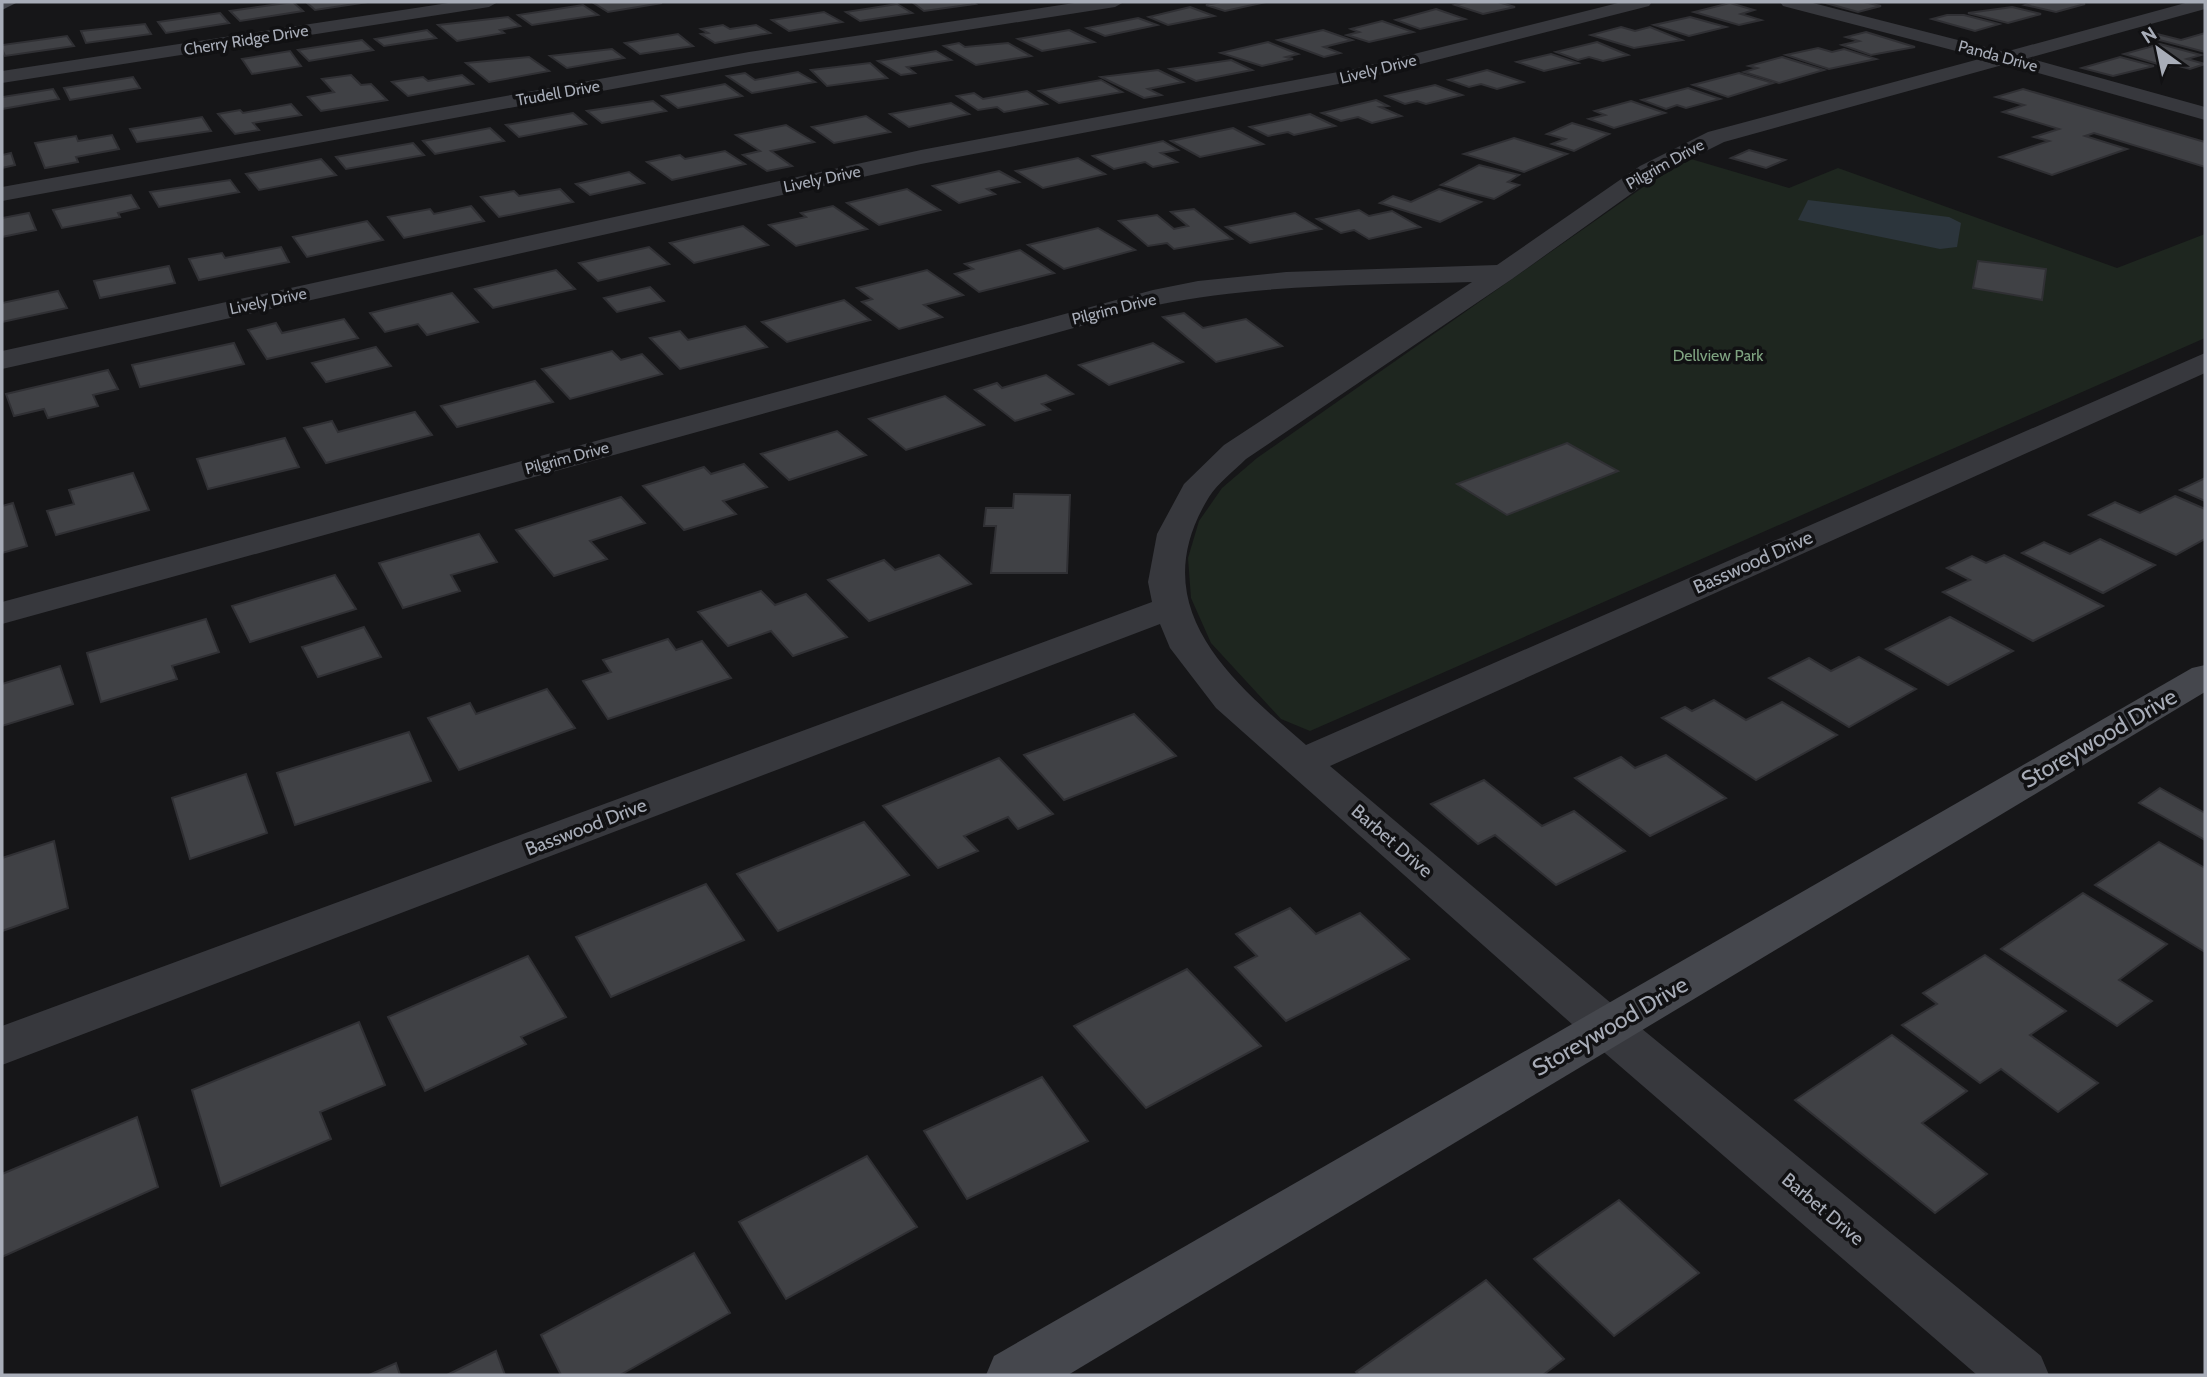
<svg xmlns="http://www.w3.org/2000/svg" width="2207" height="1377" font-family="Cabin,sans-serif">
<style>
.green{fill:#1e261f}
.water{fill:#2c353c}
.building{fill:#404145;stroke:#303034;stroke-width:2}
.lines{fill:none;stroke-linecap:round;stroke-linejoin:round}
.street{fill:#37383d;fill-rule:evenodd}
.secondary{fill:#45474d;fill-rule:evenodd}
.labels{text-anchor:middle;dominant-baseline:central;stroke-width:7;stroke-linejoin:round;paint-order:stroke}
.far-street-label{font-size:16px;fill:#a8adb8;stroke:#111113}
.far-park-label{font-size:16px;fill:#7fa381;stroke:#111113}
.street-label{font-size:19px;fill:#a8adb8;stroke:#111113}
.near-street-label{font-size:23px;fill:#a8adb8;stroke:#111113}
</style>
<rect width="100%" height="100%" fill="#161618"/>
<polygon class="green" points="1691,159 1789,188 1838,168 2117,268 2205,234 2205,338 1310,731 1281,719 1211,643 1191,598 1188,558 1199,521 1222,488 1257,458 1649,183"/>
<polygon class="water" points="1808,200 1949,217 1961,223 1957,247 1940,249 1798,220"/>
<g class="building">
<polygon points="293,2 303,11 240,21 230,11"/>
<polygon points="306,2 368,2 315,10"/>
<polygon points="592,2 659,2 662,3 608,12"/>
<polygon points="912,2 971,2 975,4 924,11"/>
<polygon points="1213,2 1266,2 1225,11 1206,5 1216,3"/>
<polygon points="1468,2 1498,2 1515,7 1483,14 1455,5"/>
<polygon points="1822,2 1864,2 1881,6 1858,12"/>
<polygon points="2035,2 2074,2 2085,4 2056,12 2025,5"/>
<polygon points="1730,3 1754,10 1741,14 1761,20 1739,25 1694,12"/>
<polygon points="897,4 912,13 860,21 846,12"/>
<polygon points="583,5 598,15 532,25 518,15"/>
<polygon points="1190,7 1214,16 1168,25 1149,17"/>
<polygon points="2012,7 2041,14 2008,23 1968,13"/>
<polygon points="1436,9 1465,19 1420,29 1396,20"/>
<polygon points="824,12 842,22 789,31 772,20"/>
<polygon points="220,13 229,23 166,33 158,22"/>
<polygon points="1947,15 1964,15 1999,24 1975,31 1932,19"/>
<polygon points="508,17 520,26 500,30 504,33 457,41 438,25"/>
<polygon points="1690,17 1726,27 1689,36 1654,25"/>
<polygon points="1138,18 1157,25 1105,36 1087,28"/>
<polygon points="1382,21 1413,32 1369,42 1347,35 1359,32 1351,29"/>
<polygon points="145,24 151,34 86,43 81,31"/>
<polygon points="723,25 730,29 756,25 770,33 715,43 701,34 708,33 701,29"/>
<polygon points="1621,27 1635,31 1650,27 1682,40 1634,48 1591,35"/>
<polygon points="427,30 436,38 384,46 375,39"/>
<polygon points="1069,30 1094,42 1042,51 1018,39"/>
<polygon points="1323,30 1352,40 1324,47 1340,53 1324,57 1278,40"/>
<polygon points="1866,32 1915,47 1871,55 1842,45 1859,41 1846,37"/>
<polygon points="2153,33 2181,40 2205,33 2205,52 2144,36"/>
<polygon points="678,34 693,46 640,54 625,43"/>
<polygon points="67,36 74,46 5,56 2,49 2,45"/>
<polygon points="362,40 373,50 309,61 298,50"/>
<polygon points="1268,42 1298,54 1286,57 1293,59 1262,66 1221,53"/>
<polygon points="1597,42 1628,55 1603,61 1589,57 1578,60 1556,52"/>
<polygon points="959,43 965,47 1008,43 1031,56 976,65 944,46"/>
<polygon points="2160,44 2201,55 2187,59 2205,64 2190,69 2175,65 2168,67 2124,54"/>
<polygon points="1818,48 1832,52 1844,49 1876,59 1829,69 1786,55"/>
<polygon points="612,49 624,58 567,68 550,56"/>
<polygon points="290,51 301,66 252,74 242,59"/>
<polygon points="936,51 951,60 907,67 915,73 901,75 878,61"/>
<polygon points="1551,54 1578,63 1544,71 1517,62"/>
<polygon points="529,57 549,71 489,82 466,63"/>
<polygon points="1782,57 1824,70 1779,83 1744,72 1757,68 1749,66"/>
<polygon points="2120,57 2154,66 2113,76 2082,68"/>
<polygon points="1231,60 1252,70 1196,81 1170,69"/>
<polygon points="870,63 887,78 827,86 811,70"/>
<polygon points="1158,70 1183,82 1148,89 1161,95 1144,98 1101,77"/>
<polygon points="1487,70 1523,82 1497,89 1481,84 1469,87 1449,80"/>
<polygon points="798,72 815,82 752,93 727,76 745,73 755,80"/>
<polygon points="1739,73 1773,83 1728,97 1693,85"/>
<polygon points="351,75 361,85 371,84 387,100 321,111 308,97 334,92 322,79"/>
<polygon points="462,75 473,84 408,96 392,82 423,77 428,81"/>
<polygon points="133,77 140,88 70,100 64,88"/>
<polygon points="1101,80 1122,92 1059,103 1039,91"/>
<polygon points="725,84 742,96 678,108 662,96"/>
<polygon points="1435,85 1462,95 1426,104 1417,101 1405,104 1386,96"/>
<polygon points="1688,88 1720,99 1686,108 1677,105 1666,109 1642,100"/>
<polygon points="53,89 59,99 2,109 2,97"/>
<polygon points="2023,89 2205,142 2205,167 2094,133 2085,136 2127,149 2052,175 2000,157 2049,141 2034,137 2059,129 2003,112 2024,105 1996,97"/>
<polygon points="1027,91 1047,104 1004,112 997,107 978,110 957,96 974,93 983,99"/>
<polygon points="1376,100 1388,106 1380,107 1401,116 1372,123 1358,117 1341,121 1322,113"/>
<polygon points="653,101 666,111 602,123 587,111"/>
<polygon points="1631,101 1665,113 1614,128 1589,119 1605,115 1595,111"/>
<polygon points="951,103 969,114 909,127 890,114"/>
<polygon points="291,104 301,115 253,123 259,130 235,134 218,114 240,110 243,113"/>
<polygon points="573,113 586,124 519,137 506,125"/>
<polygon points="1310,114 1335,126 1294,135 1288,132 1268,136 1250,127"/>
<polygon points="866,116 890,132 834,143 812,127"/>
<polygon points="202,117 211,131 137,142 130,129"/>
<polygon points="1572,123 1609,134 1574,151 1552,144 1565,139 1547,134"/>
<polygon points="786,125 814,142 771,151 792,166 767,171 743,155 760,151 736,135"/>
<polygon points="490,128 504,141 435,154 423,141"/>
<polygon points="1233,128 1263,144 1200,157 1171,141"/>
<polygon points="112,135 119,149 76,157 78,162 45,168 35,143 76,136 78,141"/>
<polygon points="1514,138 1567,154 1524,172 1464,154"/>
<polygon points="1163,141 1178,150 1161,153 1177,162 1153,167 1145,162 1114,169 1093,156"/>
<polygon points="413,143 424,155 346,169 336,157"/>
<polygon points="1749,150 1785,160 1766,168 1731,158"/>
<polygon points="725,151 745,164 672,180 647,162 680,155 685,159"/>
<polygon points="11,153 15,165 2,168 2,155"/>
<polygon points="1078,158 1105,174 1043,188 1016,171"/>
<polygon points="321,159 336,175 259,190 246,174"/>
<polygon points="1479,165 1519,175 1508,182 1519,185 1494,199 1441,185"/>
<polygon points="999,171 1019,182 987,189 995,194 959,203 933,186"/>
<polygon points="629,172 644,183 590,195 576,184"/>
<polygon points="230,180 239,192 159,207 150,192"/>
<polygon points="560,189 573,202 499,217 481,197 514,191 519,196"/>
<polygon points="907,189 940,210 879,225 847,203"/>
<polygon points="1439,189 1481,202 1440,222 1380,203 1393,196 1411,202"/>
<polygon points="131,195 139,208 118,213 120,217 62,228 53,210"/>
<polygon points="471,206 484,221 404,238 388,217 430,209 434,214"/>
<polygon points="833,206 867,229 796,246 769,225 806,217 801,213"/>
<polygon points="1194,209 1232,239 1174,249 1167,243 1148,246 1119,221 1157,215 1174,229 1188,226 1171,212"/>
<polygon points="1359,210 1369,216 1392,211 1420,227 1369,239 1354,230 1341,233 1317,219"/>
<polygon points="29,213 36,230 2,237 2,218"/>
<polygon points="1295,213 1321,229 1250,243 1226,227"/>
<polygon points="367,221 383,240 307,257 293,237"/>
<polygon points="743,226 768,245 694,263 670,243"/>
<polygon points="1098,228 1135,250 1064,269 1028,245"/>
<polygon points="281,247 289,262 199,280 189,259 222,253 225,258"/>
<polygon points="649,247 669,264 598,281 579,263"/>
<polygon points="1020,250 1054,273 979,292 955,274 973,269 965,264"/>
<polygon points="1978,261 2046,269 2042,300 1973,288"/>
<polygon points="169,266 175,283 100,298 94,281"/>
<polygon points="556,270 575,289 493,308 475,289"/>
<polygon points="927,270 963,295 924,305 942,317 899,329 862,302 872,299 857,288"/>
<polygon points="650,287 664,301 617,312 604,298"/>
<polygon points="58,291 67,308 2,322 2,303"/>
<polygon points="452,293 478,322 427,335 418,324 385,332 370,313"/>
<polygon points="844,300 870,320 787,342 762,322"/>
<polygon points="1184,313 1203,328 1246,319 1282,346 1216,362 1163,317"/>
<polygon points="344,319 358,338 267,359 248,330 276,323 282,333"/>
<polygon points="745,326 767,347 680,369 650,338 680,331 688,340"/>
<polygon points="234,343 244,364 140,387 132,365"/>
<polygon points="1153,343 1183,362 1109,385 1079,365"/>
<polygon points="376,347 391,366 326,382 312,363"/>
<polygon points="612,351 621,360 642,354 662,374 570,399 542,369"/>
<polygon points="108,370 118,389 93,395 98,406 48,418 44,409 14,416 6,394"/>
<polygon points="1046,375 1073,394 1042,404 1050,410 1015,421 975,390 997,383 1002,388"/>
<polygon points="535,381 553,402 457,427 441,406"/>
<polygon points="945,396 984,425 906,450 869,419"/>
<polygon points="415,412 432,435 326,463 304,428 332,421 338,432"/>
<polygon points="837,431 866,455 789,480 761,454"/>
<polygon points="285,438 299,467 208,489 197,459"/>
<polygon points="1567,443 1618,471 1507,515 1457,484"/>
<polygon points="744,464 767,487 723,501 736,514 684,530 643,486 704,467 711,474"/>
<polygon points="133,473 149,510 56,535 47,511 74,504 69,490"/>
<polygon points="2205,478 2205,501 2180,490"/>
<polygon points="1014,494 1070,495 1067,573 991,573 996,526 984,526 986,508 1013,508"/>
<polygon points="2175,496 2205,509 2205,539 2176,555 2089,515 2115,502 2140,513"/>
<polygon points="621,497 645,523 590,541 607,559 554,576 516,530"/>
<polygon points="13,503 27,546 2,553 2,506"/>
<polygon points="479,534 497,562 451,575 460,591 403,608 379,563"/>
<polygon points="2100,539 2155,565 2103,593 2022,553 2044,542 2070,554"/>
<polygon points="939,555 971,584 869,621 828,580 884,560 895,570"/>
<polygon points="2004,555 2103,606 2033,641 1943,592 1970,580 1947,568 1972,556 1986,563"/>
<polygon points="335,575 356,609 250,642 232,606"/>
<polygon points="761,591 775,605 806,594 847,637 793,656 771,631 728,646 698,612"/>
<polygon points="1950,617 2013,651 1948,685 1886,649"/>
<polygon points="206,619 219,652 172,666 177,679 101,702 87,653"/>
<polygon points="364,627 381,657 318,677 302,647"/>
<polygon points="668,639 676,650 702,641 731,678 608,719 583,681 611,672 603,660"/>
<polygon points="1859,657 1916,689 1849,727 1769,678 1809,658 1831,671"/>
<polygon points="60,666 73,704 2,726 2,684"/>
<polygon points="547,689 575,728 459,770 428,718 470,703 476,714"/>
<polygon points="1714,700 1746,720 1782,702 1837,735 1756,780 1662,718 1685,707 1692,711"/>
<polygon points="1134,714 1176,756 1064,800 1024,755"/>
<polygon points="409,732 431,781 295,825 277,773"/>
<polygon points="1666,755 1726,798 1650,836 1575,778 1621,757 1635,768"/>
<polygon points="999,758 1053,814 1018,829 1008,817 964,836 978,851 938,868 883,806"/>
<polygon points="246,774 267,833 190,859 172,798"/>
<polygon points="1484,780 1542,826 1574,811 1625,851 1556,885 1495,835 1478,844 1431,804"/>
<polygon points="2160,788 2205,813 2205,840 2139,803"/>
<polygon points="864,822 909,875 778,931 737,874"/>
<polygon points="54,841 68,908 2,931 2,858"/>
<polygon points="2159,842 2205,868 2205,952 2095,885"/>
<polygon points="706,884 744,940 611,997 576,937"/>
<polygon points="2083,893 2167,944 2119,980 2152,1001 2117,1026 2001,949"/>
<polygon points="1290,908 1316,934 1360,913 1409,959 1286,1021 1235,967 1257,956 1236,934"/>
<polygon points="1985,955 2066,1011 2030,1035 2098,1083 2058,1112 2001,1069 1980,1083 1902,1025 1937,1004 1923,993"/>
<polygon points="528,956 566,1017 521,1037 526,1044 425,1091 388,1017"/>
<polygon points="1187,969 1261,1046 1146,1108 1074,1026"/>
<polygon points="359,1022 385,1085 320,1112 331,1139 221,1186 192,1090"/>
<polygon points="1892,1035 1967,1091 1922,1123 1987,1174 1935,1213 1795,1100"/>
<polygon points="1042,1077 1088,1141 967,1199 924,1131"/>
<polygon points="137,1117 158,1187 2,1257 2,1174"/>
<polygon points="867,1156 917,1227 786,1299 739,1222"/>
<polygon points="1619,1200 1699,1273 1614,1336 1534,1259"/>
<polygon points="694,1253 730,1313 620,1375 561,1375 541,1335"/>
<polygon points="1486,1280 1564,1359 1543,1375 1359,1375 1356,1372"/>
<polygon points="496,1351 505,1375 447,1375"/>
<polygon points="396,1363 400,1375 369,1375"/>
</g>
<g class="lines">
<g class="street">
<polygon points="455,2 498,2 489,7 2,83 2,71"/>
<polygon points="1081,2 1124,2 1115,7 749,64 2,201 2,187 749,52"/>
<polygon points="1622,2 1652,2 1649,6 1354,81 921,164 2,369 2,351 921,150 1354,69"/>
<path d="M1780 2H1809L2005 52 2189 2H2205V9L2028 58 2205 107V120L2006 64 1724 142 1656 176 1512 279 1246 459C1234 471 1218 483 1209 497 1142 606 1229 679 1306 745L2205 353V373L1330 766 1625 1015 2041 1356 2049 1375H1977L1591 1041 1216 708 1170 648 1160 624 2 1065V1026L1152 602 1148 582 1157 534 1184 484 1224 445 1472 282C1367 285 1260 284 1157 305L2 624V602L1153 290 1198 281 1286 272 1497 265 1640 166 1708 132 1983 58 1783 6Z"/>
</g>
<g class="secondary">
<polygon points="2,2 18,2 2,10"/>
<polygon points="2205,665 2205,692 1068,1375 986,1375 994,1356 2192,668"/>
</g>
</g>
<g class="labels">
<g class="far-street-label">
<text transform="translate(246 40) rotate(-9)">Cherry Ridge Drive</text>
<text transform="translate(1998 56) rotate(15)">Panda Drive</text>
<text transform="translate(1378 69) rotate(-14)">Lively Drive</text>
<text transform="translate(558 93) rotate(-10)">Trudell Drive</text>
<text transform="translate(1665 164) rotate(-29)">Pilgrim Drive</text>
<text transform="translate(822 179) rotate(-12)">Lively Drive</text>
<text transform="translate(268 301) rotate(-12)">Lively Drive</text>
<text transform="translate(1114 309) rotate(-14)">Pilgrim Drive</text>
<text transform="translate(567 458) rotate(-15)">Pilgrim Drive</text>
</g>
<g class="far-park-label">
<text x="1718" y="355">Dellview Park</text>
</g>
<g class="street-label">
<text transform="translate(1753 562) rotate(-24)">Basswood Drive</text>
<text transform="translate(586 827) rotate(-21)">Basswood Drive</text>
<text transform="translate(1392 841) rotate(41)">Barbet Drive</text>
<text transform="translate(1823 1209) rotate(40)">Barbet Drive</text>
</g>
<g class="near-street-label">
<text transform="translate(2099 738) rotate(-30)">Storeywood Drive</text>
<text transform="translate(1610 1026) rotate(-30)">Storeywood Drive</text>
</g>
</g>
<rect width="2207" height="1377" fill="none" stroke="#a8adb8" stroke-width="7"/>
<g transform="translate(2158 49) rotate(327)" stroke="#111113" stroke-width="5" paint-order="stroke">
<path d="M0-5L12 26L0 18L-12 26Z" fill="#a8adb8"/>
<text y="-10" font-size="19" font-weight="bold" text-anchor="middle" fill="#a8adb8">N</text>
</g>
</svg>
